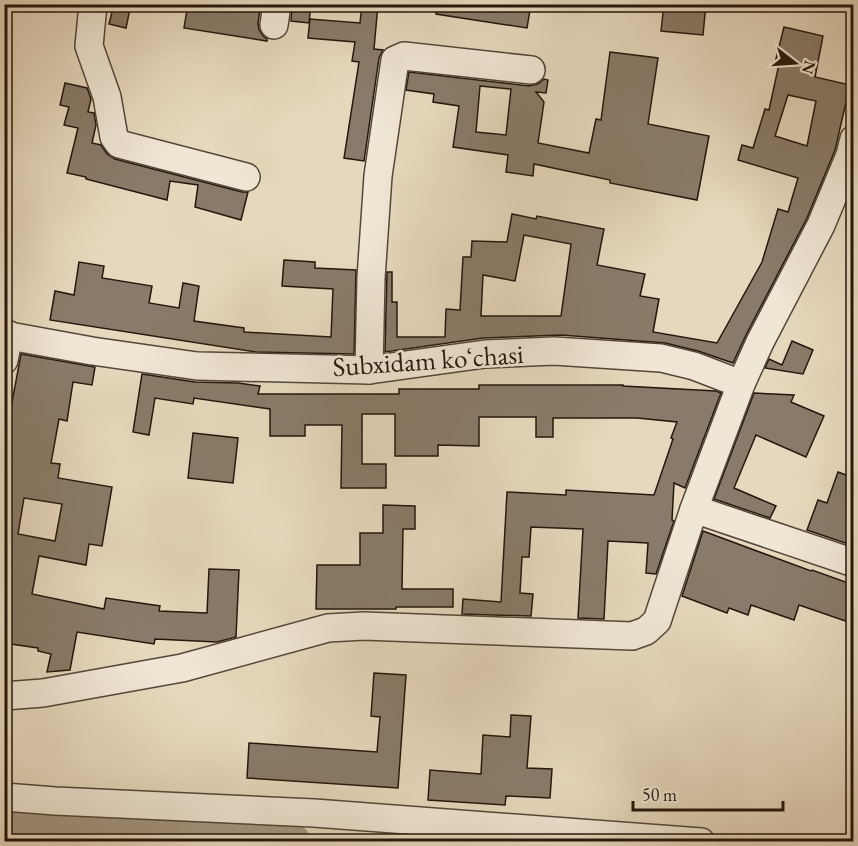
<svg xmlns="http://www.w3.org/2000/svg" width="858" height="846" font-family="'EB Garamond',serif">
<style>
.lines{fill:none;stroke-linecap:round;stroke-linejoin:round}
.river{stroke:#a49681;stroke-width:36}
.building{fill:#897b69;stroke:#24170d;stroke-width:1.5;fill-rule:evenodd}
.minor-casing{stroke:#544739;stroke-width:30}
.minor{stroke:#efe6d4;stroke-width:27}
.labels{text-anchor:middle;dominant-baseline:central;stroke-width:5;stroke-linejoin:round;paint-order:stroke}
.street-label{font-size:27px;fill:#24170d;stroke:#efe6d4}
</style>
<rect width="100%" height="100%" fill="#e6d8bd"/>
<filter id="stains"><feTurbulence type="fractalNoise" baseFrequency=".00333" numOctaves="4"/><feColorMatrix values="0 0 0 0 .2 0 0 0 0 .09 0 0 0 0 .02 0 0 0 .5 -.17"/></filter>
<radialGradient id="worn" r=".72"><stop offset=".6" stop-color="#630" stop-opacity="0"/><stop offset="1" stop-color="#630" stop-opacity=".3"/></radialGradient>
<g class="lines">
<polyline class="river" points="4,822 293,842"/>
</g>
<g class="building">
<polygon points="114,4 131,4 126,28 109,24"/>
<polygon points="188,4 261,4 258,23 259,30 264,37 267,39 267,41 184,28"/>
<polygon points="292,4 311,4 309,23 291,21"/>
<polygon points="362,4 378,4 374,49 383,50 379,58 364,161 344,158 359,62 352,61 355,42 308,38 310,19 360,23"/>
<polygon points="437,4 531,4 527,28 436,14"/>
<polygon points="664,4 706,4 703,35 661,31"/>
<path d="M784 27 823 36 815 77 850 85 835 150 807 218 746 335 733 363 698 351 665 343 561 335 483 338 385 352 387 272H392V302H397V337H445L446 309 460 310 463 257H471L472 241 507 242 512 214 536 219 537 216 604 229 597 265 645 274 640 296 659 299 653 332 717 343 762 262 778 209 788 212 798 178 738 160 742 145 753 148 765 109 769 110 779 64 775 63ZM788 95 816 101 807 146 775 136ZM524 235 571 244 561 316H481L483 275 515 281Z"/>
<path d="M610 52 658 58 648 124 709 136 697 200 610 183V180L534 164 533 176 506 172 508 155 453 147 459 106 433 102 434 94 406 90 409 72 529 86 538 84 544 79 548 80 546 93 536 92 544 102 538 143 589 153 596 119 601 120ZM480 86 511 89 506 135 476 132Z"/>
<polygon points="65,83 87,88 91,99 88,112 94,113 96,125 92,143 101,145 107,154 115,159 242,192 248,192 241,220 195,207 198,185 170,181 167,200 86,179 86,177 67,173 78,128 64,125 69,107 60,105"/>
<polygon points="284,260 315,262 315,268 356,270 354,354 256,352 50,320 55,291 74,295 79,262 104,266 102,278 152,286 149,303 179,308 183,283 199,286 194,321 244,328 244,332 331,337 333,289 282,286"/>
<polygon points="792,341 813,350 803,374 765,368 769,359 782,365"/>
<path d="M21 354 95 367 92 385 73 382 67 421 59 419 51 463 60 464 58 478 112 487 102 546 89 544 86 565 39 556 32 594 104 609 106 598 160 606 159 611 207 613 209 569 239 570 236 637 217 642 155 639 154 644 77 632 70 670 47 672 51 654 38 651V648L4 643V445ZM24 498 62 504 55 541 18 534Z"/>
<polygon points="142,374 195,382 238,383 260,386 258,394 399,394 399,389 479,389 479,385 623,385 623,386 716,391 721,393 685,488 674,483 672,520 674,521 656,574 646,573 648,543 608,541 604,619 578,618 583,529 531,527 529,557 522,557 520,593 533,594 531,616 462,614 463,599 501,602 507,492 566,495 566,490 654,495 673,439 671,438 677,422 637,418 553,418 553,437 536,437 536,417 479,417 479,446 438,445 438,456 395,456 395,414 362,414 362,464 386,464 386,488 341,488 342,425 305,425 305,436 270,436 270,409 194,398 193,404 155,398 149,435 133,432"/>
<polygon points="754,393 794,395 791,402 824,416 806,457 756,435 734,488 776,506 770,518 714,499"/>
<polygon points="193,433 238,438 233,483 188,478"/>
<polygon points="838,472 854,478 854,546 807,530 818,500 827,503"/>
<polygon points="383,505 415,506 415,529 403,529 402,589 453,589 453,607 396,607 396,609 316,609 317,565 360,565 360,533 383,533"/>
<polygon points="703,531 811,571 812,570 854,585 854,624 799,605 794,620 751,605 748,615 729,608 727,613 682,596"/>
<polygon points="374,673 406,675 398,788 247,778 249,743 377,752 380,717 371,716"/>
<polygon points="511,715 531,716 527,768 552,769 550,798 506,796 505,805 428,800 430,770 481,774 483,735 510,737"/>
</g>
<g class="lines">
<g class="minor-casing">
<g id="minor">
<polyline points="93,4 89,46 107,97 114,137 119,144 246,177"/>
<polyline points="274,25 277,4"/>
<polyline points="4,335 92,351 197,366 369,370 485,354 554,351 661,358 694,366 741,384"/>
<polyline points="4,360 9,335"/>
<polyline points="369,370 371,278 378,176 395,60 404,56 531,70"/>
<polyline points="694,509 854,563"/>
<polyline points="4,696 43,693 182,668 328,628 364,626 632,636 646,631 657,621 694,509 741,384 760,342 821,225 850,155 854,139"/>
<polyline points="4,797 55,801 314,813 701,842"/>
</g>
</g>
<use href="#minor" class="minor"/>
</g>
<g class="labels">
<g class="street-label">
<text transform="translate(428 360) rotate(-4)">Subxidam koʻchasi</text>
</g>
</g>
<rect width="858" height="846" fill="none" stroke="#e6d8bd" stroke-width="24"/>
<rect x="6" y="6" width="846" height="834" fill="none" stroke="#24170d" stroke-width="3"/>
<rect x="12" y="12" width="834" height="822" fill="none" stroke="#24170d" stroke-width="1.5"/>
<g transform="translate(795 63) rotate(107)" stroke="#efe6d4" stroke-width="4.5" paint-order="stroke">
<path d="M0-4.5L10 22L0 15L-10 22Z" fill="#24170d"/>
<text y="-9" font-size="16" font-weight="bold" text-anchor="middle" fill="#24170d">N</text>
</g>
<path d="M633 801v9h150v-9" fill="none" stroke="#24170d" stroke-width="3"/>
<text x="642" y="801" font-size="18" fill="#24170d" stroke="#efe6d4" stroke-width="4.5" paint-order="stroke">50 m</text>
<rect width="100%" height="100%" filter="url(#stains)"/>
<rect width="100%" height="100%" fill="url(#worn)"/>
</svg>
